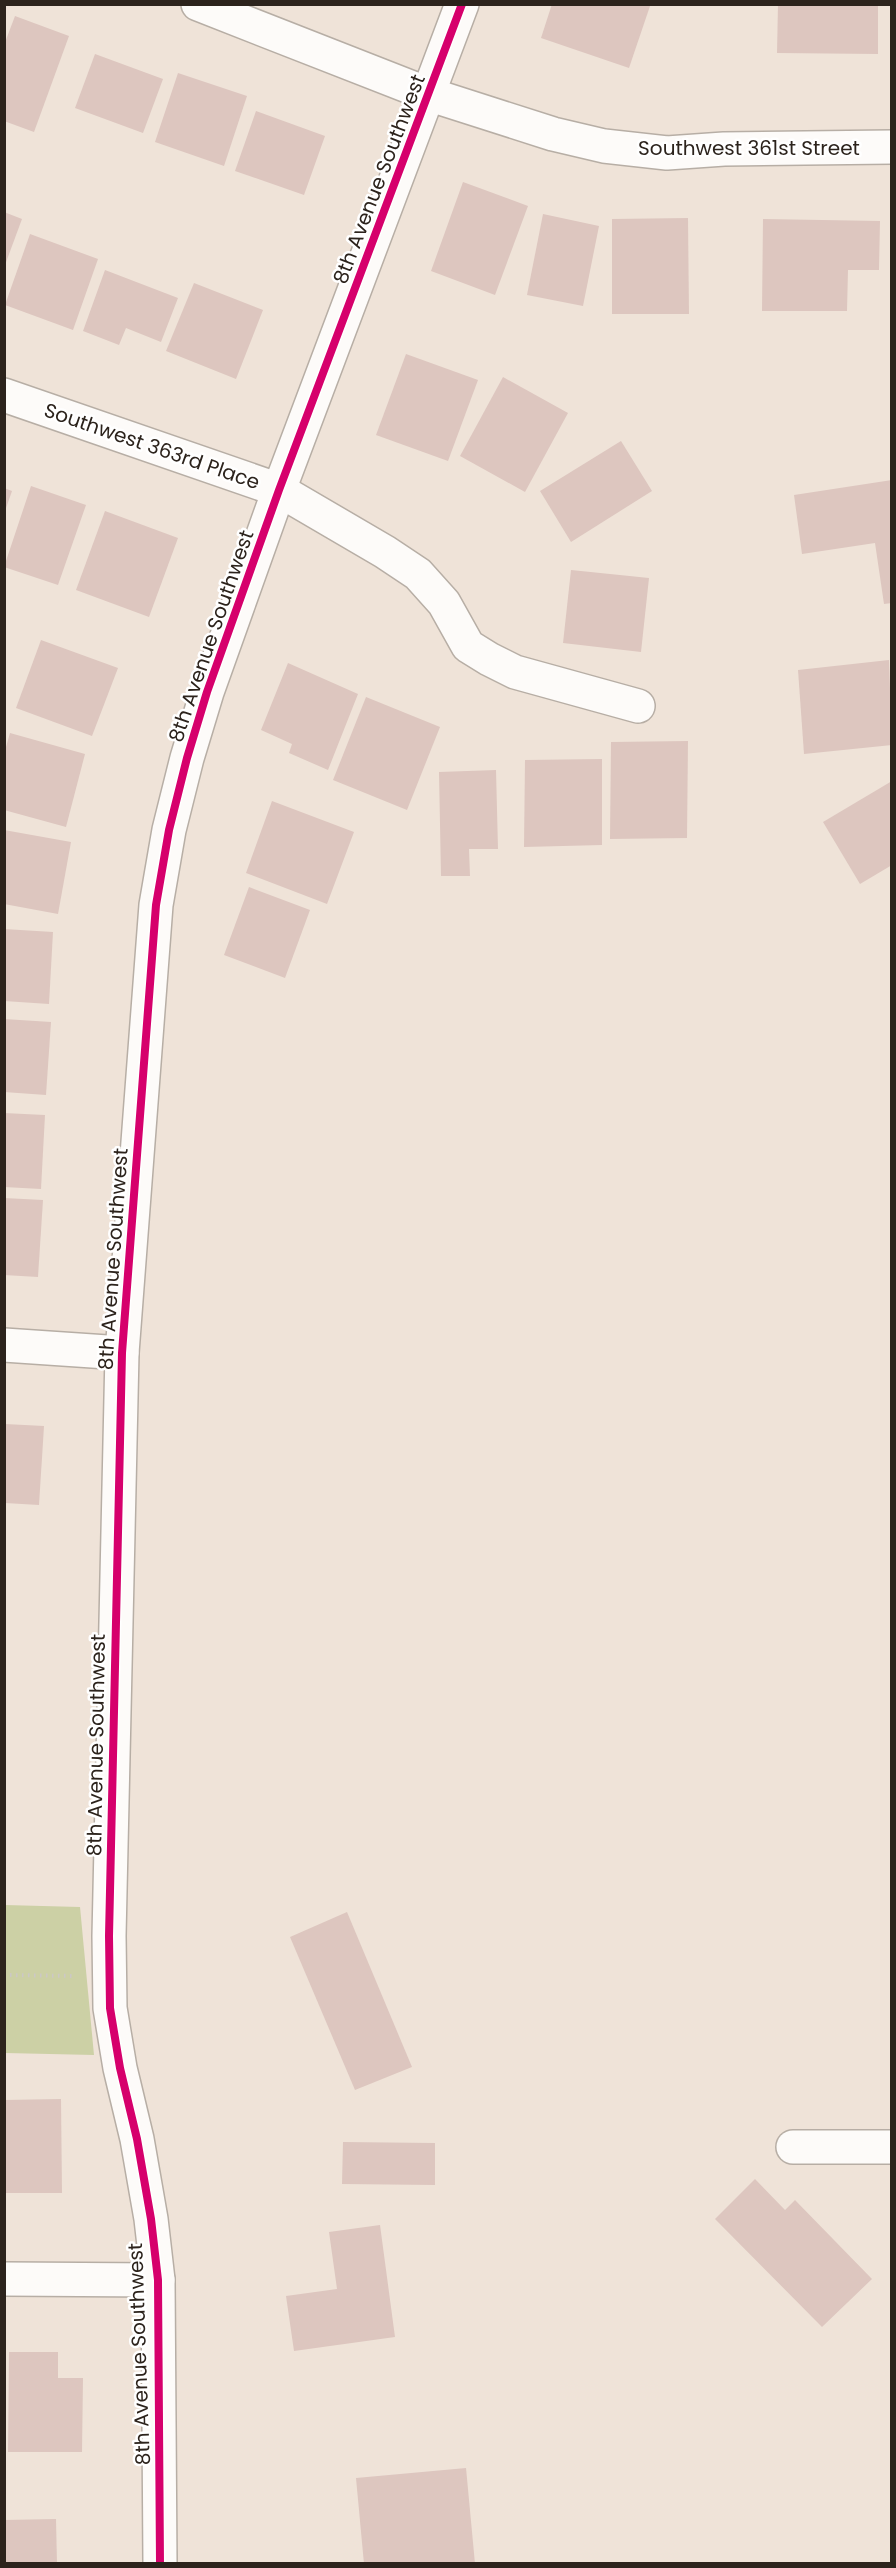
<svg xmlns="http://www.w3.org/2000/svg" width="896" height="2568" font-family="Poppins,sans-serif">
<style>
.green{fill:#ccd0a5}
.building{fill:#ddc6bf}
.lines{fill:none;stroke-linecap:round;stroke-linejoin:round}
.minor-casing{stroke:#b7aea5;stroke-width:36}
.path{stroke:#ccc8c5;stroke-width:4;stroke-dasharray:1.5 4.5;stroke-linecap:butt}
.minor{stroke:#fdfbf9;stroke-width:33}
.cycleway-casing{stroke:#fff;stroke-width:11}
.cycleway{stroke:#d6006c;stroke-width:8}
.labels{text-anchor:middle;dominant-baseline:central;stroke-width:5;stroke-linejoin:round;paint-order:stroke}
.street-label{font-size:20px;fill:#2c231c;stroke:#fff}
</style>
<rect width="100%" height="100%" fill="#efe3d8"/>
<polygon class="green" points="5,1905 80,1907 94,2055 5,2053"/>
<g class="building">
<polygon points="552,4 650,6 629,68 541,38"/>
<polygon points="778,4 878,4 878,54 777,53"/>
<polygon points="15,16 69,36 34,132 4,121 4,45"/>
<polygon points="95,54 163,79 143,133 75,108"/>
<polygon points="178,73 247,96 224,166 155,142"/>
<polygon points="256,111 325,136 304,195 235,171"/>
<polygon points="463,182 528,206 495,295 431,271"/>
<polygon points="4,212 22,219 5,265 4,265"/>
<polygon points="543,214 599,226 583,306 527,295"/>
<polygon points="688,218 689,314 612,314 612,219"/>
<polygon points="763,219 880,221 879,270 848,270 847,311 762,311"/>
<polygon points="30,234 98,259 73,330 5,305"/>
<polygon points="105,270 178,298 161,342 126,328 119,345 83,331"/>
<polygon points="194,283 263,310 236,379 166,351"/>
<polygon points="406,354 478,380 448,461 376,435"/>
<polygon points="503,377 568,413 525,492 460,456"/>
<polygon points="621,441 652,491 571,542 540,491"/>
<polygon points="892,480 892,603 884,604 875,543 802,554 794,495"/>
<polygon points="31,486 86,505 58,585 4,567"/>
<polygon points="4,488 12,491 5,511 4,510"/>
<polygon points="105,511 178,538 149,617 76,590"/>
<polygon points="571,570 649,578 641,652 563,643"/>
<polygon points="41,640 118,668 92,736 16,708"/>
<polygon points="889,660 892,745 804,754 798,670"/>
<polygon points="288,663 358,694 328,770 289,753 292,744 261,730"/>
<polygon points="366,697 440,727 407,810 333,780"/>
<polygon points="10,733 85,754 66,827 4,810 4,754"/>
<polygon points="688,741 687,838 610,839 611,742"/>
<polygon points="602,759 602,845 524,847 525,760"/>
<polygon points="496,770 498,849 469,849 470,876 441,876 439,772"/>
<polygon points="892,781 892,865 860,884 823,822"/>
<polygon points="272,801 354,832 327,904 246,873"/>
<polygon points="4,830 71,842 58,914 4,904"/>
<polygon points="249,887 310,910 285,978 224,955"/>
<polygon points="4,929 53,932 49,1004 4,1001"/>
<polygon points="4,1019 51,1022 46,1095 4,1092"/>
<polygon points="4,1113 45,1115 41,1189 4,1187"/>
<polygon points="4,1198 43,1200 38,1277 4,1275"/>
<polygon points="5,1424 44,1426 39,1505 5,1503"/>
<polygon points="347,1912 412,2067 355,2090 290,1937"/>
<polygon points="61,2099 62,2193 4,2193 4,2100"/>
<polygon points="343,2142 435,2143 435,2185 342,2184"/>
<polygon points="755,2179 785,2210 795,2200 872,2279 822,2327 715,2219"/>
<polygon points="380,2225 395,2337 294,2351 286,2296 337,2289 329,2232"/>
<polygon points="9,2352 58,2352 58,2378 83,2378 82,2452 8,2452"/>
<polygon points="466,2468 475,2564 364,2564 356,2478"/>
<polygon points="56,2519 57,2564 4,2564 4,2520"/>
</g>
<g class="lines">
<g class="minor-casing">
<g id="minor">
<polyline points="198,4 428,94 553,134 604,146 667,153 724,149 892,147"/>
<polyline points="4,395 279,490 385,552 418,574 444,603 468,646 489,659 515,672 638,706"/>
<polyline points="4,1345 122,1353"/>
<polyline points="793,2147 892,2147"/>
<polyline points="4,2279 158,2280"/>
<polyline points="160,2564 158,2280 151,2219 137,2139 120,2068 110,2008 109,1936 122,1353 156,905 169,830 187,758 207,692 279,490 462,4"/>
</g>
</g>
<polyline class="path" points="4,1975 76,1976"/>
<use href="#minor" class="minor"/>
<g class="cycleway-casing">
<polyline id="cycleway" points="160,2564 158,2280 151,2219 137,2139 120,2068 110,2008 109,1936 122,1353 156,905 169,830 187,758 207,692 279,490 462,4"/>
</g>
<use href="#cycleway" class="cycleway"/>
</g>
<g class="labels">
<g class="street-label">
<text x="749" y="148">Southwest 361st Street</text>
<text transform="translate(379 179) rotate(-69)">8th Avenue Southwest</text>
<text transform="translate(152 446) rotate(19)">Southwest 363rd Place</text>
<text transform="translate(211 636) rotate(-71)">8th Avenue Southwest</text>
<text transform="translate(113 1259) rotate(-86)">8th Avenue Southwest</text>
<text transform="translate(96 1745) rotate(-89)">8th Avenue Southwest</text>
<text transform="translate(139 2354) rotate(-92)">8th Avenue Southwest</text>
</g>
</g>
<rect width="896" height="2568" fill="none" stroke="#2c231c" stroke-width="12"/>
</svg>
